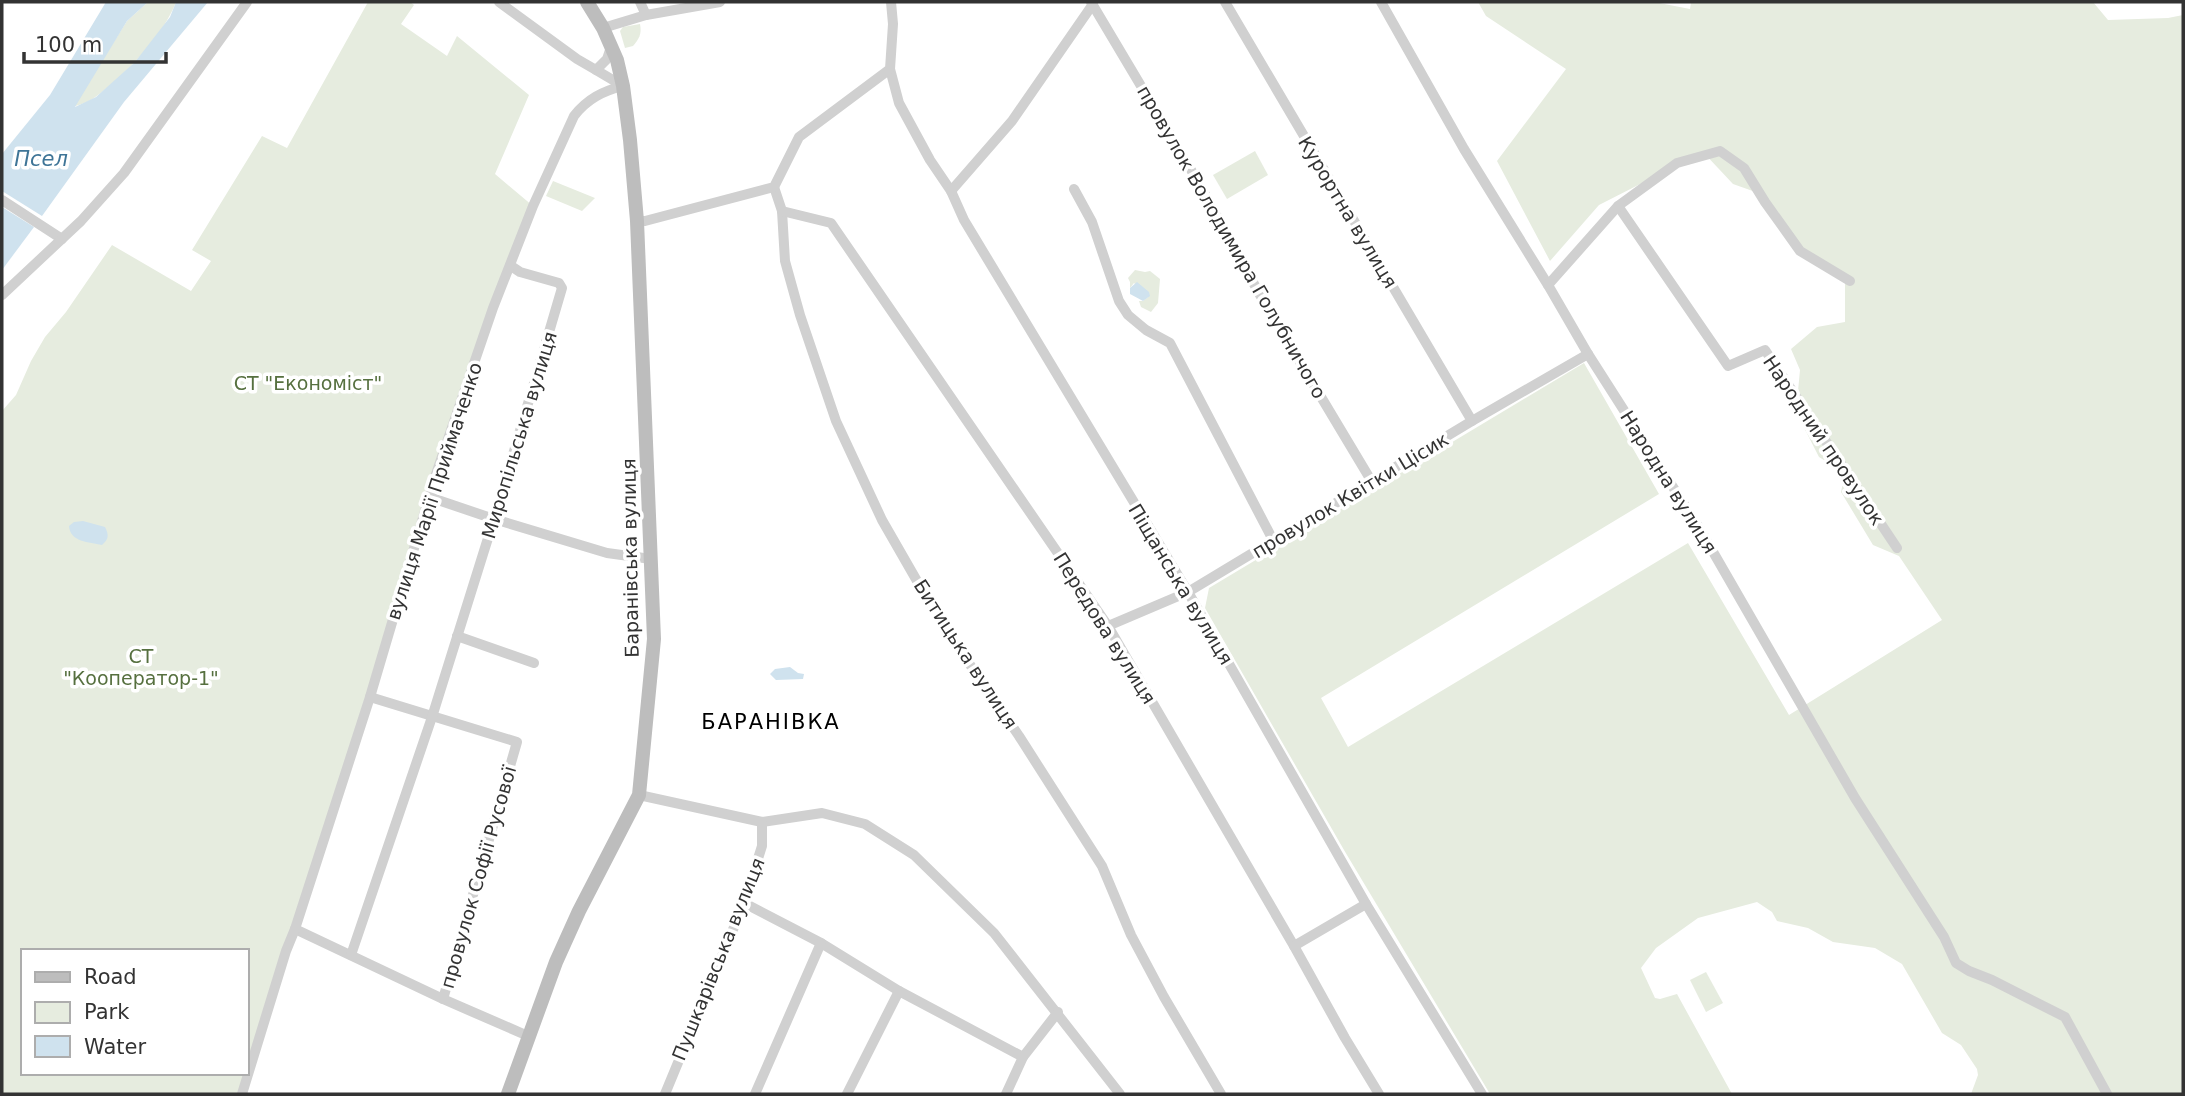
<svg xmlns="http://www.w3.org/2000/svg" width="2185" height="1096" font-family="'DejaVu Sans',sans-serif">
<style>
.green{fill:#e6ecdf;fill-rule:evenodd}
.water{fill:#cfe2ee}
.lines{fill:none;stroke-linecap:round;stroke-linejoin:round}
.minor{stroke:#d0d0d0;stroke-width:10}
.secondary{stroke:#bdbdbd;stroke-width:14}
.labels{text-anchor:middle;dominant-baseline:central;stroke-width:7;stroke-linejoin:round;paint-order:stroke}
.street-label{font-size:19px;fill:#333;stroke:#fff}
.park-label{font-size:19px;fill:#56703f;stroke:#fff}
.water-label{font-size:21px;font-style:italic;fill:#3f7597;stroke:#fff}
.neighbourhood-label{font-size:21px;letter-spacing:2px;fill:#000;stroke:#fff}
</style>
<rect width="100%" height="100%" fill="#fff"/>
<g class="green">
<path d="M148 2H176C163 36 127 73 98 95 91 101 82 104 73 107L127 21Z"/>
<path d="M368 2H410L414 5 401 24 447 56 457 36 529 95 495 174 533 206 493 308 242 1094H2V411L16 395 31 361 45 337 66 312 112 245 191 291 211 261 192 250 262 136 287 148ZM23 951H247V1073H23Z"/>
<polygon points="1478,2 1654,2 1690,9 1691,2 2093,2 2108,20 2168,18 2183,15 2183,1094 1971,1094 1978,1075 1977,1069 1961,1045 1942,1033 1902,964 1875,948 1833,942 1808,928 1777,921 1772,912 1757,902 1698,918 1656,948 1641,968 1655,998 1660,999 1677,994 1732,1094 1490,1094 1344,850 1205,608 1209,588 1584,363 1659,494 1321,698 1348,747 1688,543 1789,715 1942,620 1899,556 1873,545 1841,492 1845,473 1819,457 1796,412 1800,370 1791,349 1817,327 1845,322 1845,274 1802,248 1764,195 1733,184 1703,152 1599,205 1550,261 1497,161 1566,69 1486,16"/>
<path d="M640 24C642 34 639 39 633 46L625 48 620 31 623 27Z"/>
<polygon points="1255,151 1268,175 1227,199 1213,175"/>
<polygon points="553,181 595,198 582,211 546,196"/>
<polygon points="1135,270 1145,272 1150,271 1160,279 1158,303 1151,312 1141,307 1139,301 1143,301 1148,297 1134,283 1130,288 1130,282 1128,278"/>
<polygon points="1706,972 1723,1003 1706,1012 1690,980"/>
</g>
<g class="water">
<polygon points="106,2 148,2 127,21 75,107 96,97 135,62 170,17 176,2 208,2 124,102 42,216 2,191 2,154 50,95"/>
<polygon points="2,207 34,227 2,270"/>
<polygon points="1137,282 1149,292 1150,296 1143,301 1130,294 1130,288"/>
<path d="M83 521 105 527C109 535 109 539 102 545 89 542 70 542 69 526L74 522Z"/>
<polygon points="790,667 798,673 804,674 803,679 776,680 770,674 775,669"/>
</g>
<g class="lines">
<g class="minor">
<polyline points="499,2 577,59 596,70 607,59 611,47"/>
<polyline points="640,2 646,15"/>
<polyline points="1091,2 1197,180 1260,295 1372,482"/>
<polyline points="1225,2 1472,421"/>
<polyline points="1381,2 1464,149 1548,285 1588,354 1701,531 1855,798 1944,937 1956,963 1969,971 1992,980 2065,1017 2107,1094"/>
<polyline points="603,28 646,15 720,2"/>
<polyline points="890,69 899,103 930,160 951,191 964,220 1188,592 1366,904 1482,1094"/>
<polyline points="596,70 623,86"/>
<polyline points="774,187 782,211 785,261 800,315 836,421 882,520 940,621 1019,736 1102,866 1131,935 1164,997 1221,1094"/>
<polyline points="1074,189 1092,222 1119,301 1128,315 1146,330 1170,343 1274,542"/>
<polyline points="951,191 1012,121 1093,4"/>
<polyline points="2,200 62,239"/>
<polyline points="1618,206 1728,366 1765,350 1897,548"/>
<polyline points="782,211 831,223 1108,626 1294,946 1345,1038 1379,1094"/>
<polyline points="637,221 645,221 774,187 799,137 890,69 893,24 891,2"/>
<polyline points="1548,285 1618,206 1677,163 1720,151 1744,168 1765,202 1800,251 1850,281"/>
<polyline points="2,295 81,221 124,173 247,2"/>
<polyline points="429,497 494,519 607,553 651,559"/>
<polyline points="1108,626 1188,592 1472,421 1588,354"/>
<polyline points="457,636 534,663"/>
<polyline points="370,697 517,742 443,999"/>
<polyline points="639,795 762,822 822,813 865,824 914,855 994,933 1120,1094"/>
<polyline points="744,903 821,943 899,991 1023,1057"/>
<polyline points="295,929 443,999 528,1036"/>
<polyline points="1294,946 1366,904"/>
<polyline points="351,955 432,717 494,519 562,288 559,283 520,272 511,266"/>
<path d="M242 1094 286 951 295 929 370 697 436 474 493 308 533 206 574 116C587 99 603 91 623 86"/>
<polyline points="665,1094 744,903 762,846 762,822"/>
<polyline points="755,1094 821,943"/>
<polyline points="847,1094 899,991"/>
<polyline points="1006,1094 1023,1057 1058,1012"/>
</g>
<polyline class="secondary" points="508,1094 556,962 579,911 639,795 654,639 637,221 630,140 623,86 617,60 603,28 587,2"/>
</g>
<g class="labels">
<g class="street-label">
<text transform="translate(1348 212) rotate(59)">Курортна вулиця</text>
<text transform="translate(1232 242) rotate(60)">провулок Володимира Голубничого</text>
<text transform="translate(519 435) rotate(-73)">Миропільська вулиця</text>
<text transform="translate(1824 440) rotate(56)">Народний провулок</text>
<text transform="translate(1669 482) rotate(58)">Народна вулиця</text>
<text transform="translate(434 491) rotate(-72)">вулиця Марії Приймаченко</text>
<text transform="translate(1350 495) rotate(-31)">провулок Квітки Цісик</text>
<text transform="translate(630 558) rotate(-91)">Баранівська вулиця</text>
<text transform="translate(1181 584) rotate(59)">Піщанська вулиця</text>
<text transform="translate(1105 628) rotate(58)">Передова вулиця</text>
<text transform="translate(966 654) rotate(57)">Битицька вулиця</text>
<text transform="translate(478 877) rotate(-74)">провулок Софії Русової</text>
<text transform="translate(718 959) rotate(-68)">Пушкарівська вулиця</text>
</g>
<g class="park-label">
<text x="308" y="383">СТ "Економіст"</text>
<text x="141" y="656">СТ<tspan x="141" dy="22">"Кооператор-1"</tspan></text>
</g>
<g class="water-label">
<text x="41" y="159">Псел</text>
</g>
<g class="neighbourhood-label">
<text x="771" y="722">БАРАНІВКА</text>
</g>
</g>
<rect width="2185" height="1096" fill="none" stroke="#333333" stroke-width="7"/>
<rect x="21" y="949" width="228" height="126" fill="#ffffff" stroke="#adadad" stroke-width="2"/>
<rect x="35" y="972" width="35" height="10" fill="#bdbdbd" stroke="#adadad" stroke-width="2"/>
<text x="84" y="984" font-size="21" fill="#333333">Road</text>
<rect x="35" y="1002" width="35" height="21" fill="#e6ecdf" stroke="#adadad" stroke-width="2"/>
<text x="84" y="1019" font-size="21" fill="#333333">Park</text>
<rect x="35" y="1036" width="35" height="21" fill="#cfe2ee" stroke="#adadad" stroke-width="2"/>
<text x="84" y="1054" font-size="21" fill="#333333">Water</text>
<path d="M24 52v10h142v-10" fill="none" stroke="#333333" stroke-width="3.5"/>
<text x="35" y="52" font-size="21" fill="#333333" stroke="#ffffff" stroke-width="5" paint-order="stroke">100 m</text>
</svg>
